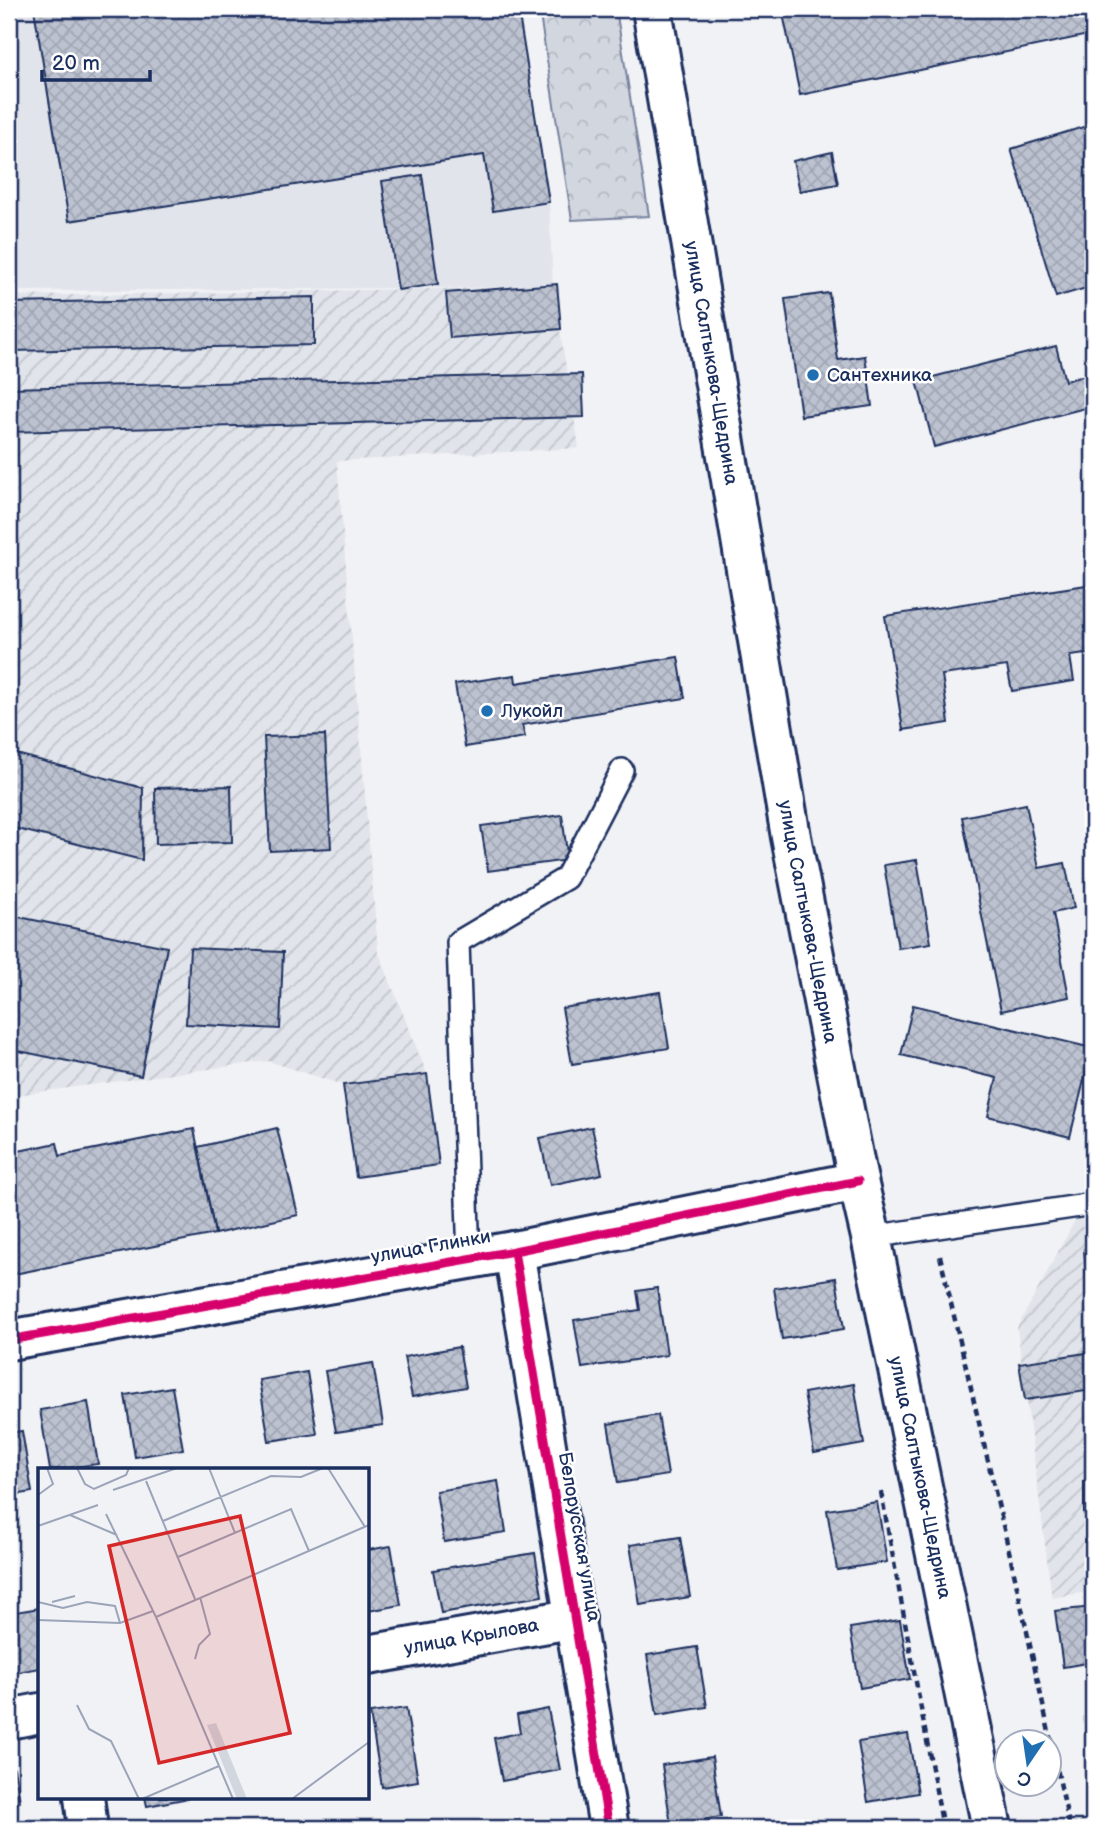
<svg xmlns="http://www.w3.org/2000/svg" width="1102" height="1837" font-family="'Balsamiq Sans',sans-serif">
<style>
.built{fill:#e1e4ea}
.industrial{fill:url(#industrial-furrows)}
.forest{fill:url(#forest-crowns);stroke:#76829e;stroke-width:2}
.building{fill:url(#building-cross-hatch);stroke:#1b2f5e;stroke-width:2}
.lines{fill:none;stroke-linecap:round;stroke-linejoin:round}
.lane-casing{stroke:#1b2f5e;stroke-width:26}
.street-casing{stroke:#1b2f5e;stroke-width:44}
.secondary-casing{stroke:#1b2f5e;stroke-width:44}
.path{stroke:#1b2f5e;stroke-width:4.5;stroke-dasharray:7 5;stroke-linecap:butt}
.lane{stroke:#fff;stroke-width:21}
.street{stroke:#fff;stroke-width:38}
.secondary{stroke:#fff;stroke-width:38}
.cycleway-casing{stroke:#fff;stroke-width:13}
.cycleway{stroke:#d6006c;stroke-width:9}
.poi-dot{fill:#1f6fb2;stroke:#fff;stroke-width:2.5}
.labels{text-anchor:middle;dominant-baseline:central;stroke-width:5;stroke-linejoin:round;paint-order:stroke}
.street-label{font-size:19px;fill:#1b2f5e;stroke:#fff}
.poi-label{font-size:19px;fill:#1b2f5e;stroke:#fff;text-anchor:start}
.inset-road{fill:none;stroke:#9ba4b9;stroke-width:2}
.view{fill:#d62828;fill-opacity:0.15;stroke:#d62828;stroke-width:3.5}
.inset-edge{fill:none;stroke:#1b2f5e;stroke-width:3.5}
</style>
<defs>
<pattern id="industrial-furrows" width="10" height="10" patternUnits="userSpaceOnUse" patternTransform="scale(1.75)"><rect width="10" height="10" fill="#e1e4ea"/><path d="M-1 1l2-2M0 10L10 0M9 11l2-2" fill="none" stroke="#c0c4cb"/></pattern>
<pattern id="forest-crowns" width="20" height="18" patternUnits="userSpaceOnUse" patternTransform="scale(1.75)"><rect width="20" height="18" fill="#d2d6df"/><path d="M2 6a3 3 0 1 1 6 0M12 15a3 3 0 1 1 6 0" fill="none" stroke="#b4b8c2"/></pattern>
<pattern id="building-cross-hatch" width="8" height="8" patternUnits="userSpaceOnUse" patternTransform="scale(1.75)"><rect width="8" height="8" fill="#bcc2d0"/><path d="M0 0l8 8M0 8l8-8" fill="none" stroke="#a1a7b5"/></pattern>
</defs>
<rect width="100%" height="100%" fill="#f1f2f5"/>
<filter id="ink" filterUnits="userSpaceOnUse"><feTurbulence type="fractalNoise" baseFrequency=".0143" numOctaves="2"/><feDisplacementMap in="SourceGraphic" scale="14" xChannelSelector="R" yChannelSelector="G"/><feConvolveMatrix kernelMatrix="1 2 1 2 8 2 1 2 1" color-interpolation-filters="sRGB"/></filter>
<g filter="url(#ink)">
<polygon class="built" points="9,9 518,9 549,202 553,287 9,291"/>
<g class="industrial">
<polygon points="553,287 579,448 337,461 378,951 427,1074 343,1085 268,1061 9,1096 9,296"/>
<polygon points="1093,1187 1093,1591 1052,1598 1017,1328"/>
</g>
<polygon class="forest" points="539,9 616,9 649,216 572,220"/>
<g class="building">
<polygon points="34,9 518,9 549,202 493,211 484,155 69,221"/>
<polygon points="782,9 1093,9 1093,34 800,95"/>
<polygon points="1093,124 1093,286 1056,297 1011,149"/>
<polygon points="832,152 838,184 800,191 793,161"/>
<polygon points="422,175 438,284 398,290 382,181"/>
<polygon points="557,284 561,329 450,338 446,293"/>
<polygon points="829,293 838,360 865,356 872,406 801,416 785,299"/>
<polygon points="314,297 314,345 9,351 9,303"/>
<polygon points="1056,346 1065,381 1093,373 1093,406 934,447 917,381"/>
<polygon points="582,374 584,417 9,432 9,388"/>
<polygon points="1093,584 1093,653 1070,656 1074,681 1012,691 1007,666 942,675 949,723 903,730 885,616"/>
<polygon points="678,657 685,698 522,725 525,737 465,747 455,684 515,675 516,683"/>
<polygon points="325,735 331,848 270,851 264,737"/>
<polygon points="9,752 143,788 142,860 9,827"/>
<polygon points="231,786 232,842 156,844 155,788"/>
<polygon points="1026,804 1039,868 1065,863 1074,908 1053,913 1069,997 1001,1011 962,817"/>
<polygon points="562,815 568,860 488,871 481,826"/>
<polygon points="917,860 931,943 898,948 884,865"/>
<polygon points="9,915 167,947 141,1076 9,1049"/>
<polygon points="190,948 283,952 280,1029 186,1024"/>
<polygon points="660,992 669,1048 572,1064 562,1008"/>
<polygon points="913,1005 1092,1048 1070,1137 988,1116 997,1078 901,1055"/>
<polygon points="427,1074 439,1165 356,1177 343,1085"/>
<polygon points="592,1127 602,1174 550,1185 540,1138"/>
<polygon points="277,1128 298,1215 215,1234 198,1147"/>
<polygon points="194,1129 215,1234 9,1275 9,1153 57,1143 60,1156"/>
<polygon points="1093,1248 1093,1289 1088,1290 1084,1249"/>
<polygon points="836,1278 844,1329 782,1339 774,1288"/>
<polygon points="657,1288 667,1355 582,1368 574,1320 640,1310 637,1291"/>
<polygon points="459,1347 466,1387 412,1397 404,1357"/>
<polygon points="1093,1352 1093,1390 1025,1400 1019,1363"/>
<polygon points="373,1363 383,1425 336,1432 325,1371"/>
<polygon points="307,1372 317,1434 269,1441 259,1380"/>
<polygon points="854,1384 864,1444 814,1453 804,1393"/>
<polygon points="172,1387 183,1449 135,1457 125,1395"/>
<polygon points="88,1402 98,1464 50,1470 40,1410"/>
<polygon points="658,1415 668,1475 618,1483 608,1424"/>
<polygon points="22,1431 32,1492 9,1496 9,1433"/>
<polygon points="498,1481 506,1532 444,1542 436,1491"/>
<polygon points="1093,1481 1093,1513 1084,1514 1084,1482"/>
<polygon points="877,1502 887,1562 837,1570 827,1510"/>
<polygon points="680,1537 690,1597 640,1605 630,1545"/>
<polygon points="391,1546 401,1605 368,1611 368,1550"/>
<polygon points="535,1553 542,1596 441,1613 433,1570"/>
<polygon points="1093,1607 1093,1662 1063,1667 1055,1611"/>
<polygon points="40,1608 40,1668 13,1673 9,1649 9,1613"/>
<polygon points="900,1620 910,1679 860,1688 850,1628"/>
<polygon points="697,1647 707,1707 657,1715 647,1655"/>
<polygon points="406,1708 418,1781 382,1787 370,1713"/>
<polygon points="548,1709 560,1770 502,1781 494,1738 520,1733 517,1715"/>
<polygon points="908,1734 918,1793 868,1802 858,1742"/>
<polygon points="712,1757 721,1817 671,1825 662,1765"/>
<polygon points="14,1768 20,1801 9,1809 9,1769"/>
<polygon points="145,1797 189,1797 189,1798 147,1806"/>
</g>
<g class="lines">
<g class="lane-casing">
<g id="lane">
<polyline points="871,1237 1093,1204"/>
<polyline points="469,1258 458,942 566,878 622,770"/>
</g>
</g>
<g class="street-casing">
<g id="street">
<polyline points="514,1251 609,1828"/>
<polyline points="9,1340 514,1251 858,1181"/>
<path id="s1" d="M368 1655 576 1618"/>
<polyline points="9,1719 40,1713"/>
<polyline points="84,1797 88,1828"/>
</g>
</g>
<g class="secondary-casing">
<g id="secondary">
<path id="s2" d="M652 9 791 837 858 1181 871 1237 992 1828"/>
</g>
</g>
<g class="path">
<polyline points="940,1256 1013,1568 1070,1828"/>
<polyline points="881,1492 943,1828"/>
</g>
<use href="#lane" class="lane"/>
<use href="#street" class="street"/>
<use href="#secondary" class="secondary"/>
<g class="cycleway-casing">
<g id="cycleway">
<polyline points="514,1251 609,1828"/>
<polyline points="9,1340 514,1251 858,1181"/>
</g>
</g>
<use href="#cycleway" class="cycleway"/>
</g>
</g>
<g class="poi-dot">
<circle cx="813" cy="375" r="7"/>
<circle cx="487" cy="711" r="7"/>
</g>
<g class="labels">
<g class="street-label">
<text stroke="none"><textPath href="#s2" startOffset="359">улица Салтыкова-Щедрина</textPath></text>
<text stroke="none"><textPath href="#s2" startOffset="926">улица Салтыкова-Щедрина</textPath></text>
<text transform="translate(431 1247) rotate(-10)">улица Глинки</text>
<text stroke="none"><textPath href="#s2" startOffset="1493">улица Салтыкова-Щедрина</textPath></text>
<text transform="translate(579 1537) rotate(80)">Белорусская улица</text>
<text stroke="none"><textPath href="#s1" startOffset="105">улица Крылова</textPath></text>
</g>
<g class="poi-label">
<text x="827" y="375">Сантехника</text>
<text x="501" y="711">Лукойл</text>
</g>
</g>
<g transform="translate(38 1468)">
<rect width="331" height="331" fill="#f1f2f5"/>
<path d="M178 255 209 331H199L169 257Z" fill="#d2d6df"/>
<path class="inset-road" d="M39 0 47 16 56 21 88 7 91 0M171 0 197 65M290 0 327 59M108 13 157 131M75 22 139 0M0 27 15 16 9 0M68 46 118 149 195 331M32 47 79 67M125 53 233 8 263 9 285 0M0 58 60 37M140 89 253 41 271 83M0 134 25 140 49 134 77 138 82 155M14 134 37 128M118 149 331 57M0 152 82 155 115 143M157 191 161 177 172 166 162 129M39 237 51 261 73 273 101 331M104 331 181 298M254 331 331 274"/>
<path class="view" d="M202 48 252 265 121 295 71 78Z"/>
<rect width="331" height="331" class="inset-edge"/>
</g>
<rect width="1102" height="1837" fill="none" stroke="#fff" stroke-width="35"/>
<rect x="18" y="18" width="1067" height="1802" fill="none" stroke="#1b2f5e" stroke-width="2.5" filter="url(#ink)"/>
<g transform="translate(1028 1763) rotate(193)"><circle r="33" fill="#ffffff" stroke="#a4acbf" stroke-width="2"/>
<path d="M0-5L12 26L0 18L-12 26Z" fill="#1f6fb2"/>
<text y="-10" font-size="19" font-weight="bold" text-anchor="middle" fill="#1b2f5e">С</text>
</g>
<path d="M42 70v10h108v-10" fill="none" stroke="#1b2f5e" stroke-width="3.5"/>
<text x="52" y="70" font-size="21" fill="#1b2f5e" stroke="#ffffff" stroke-width="5" paint-order="stroke">20 m</text>
</svg>
